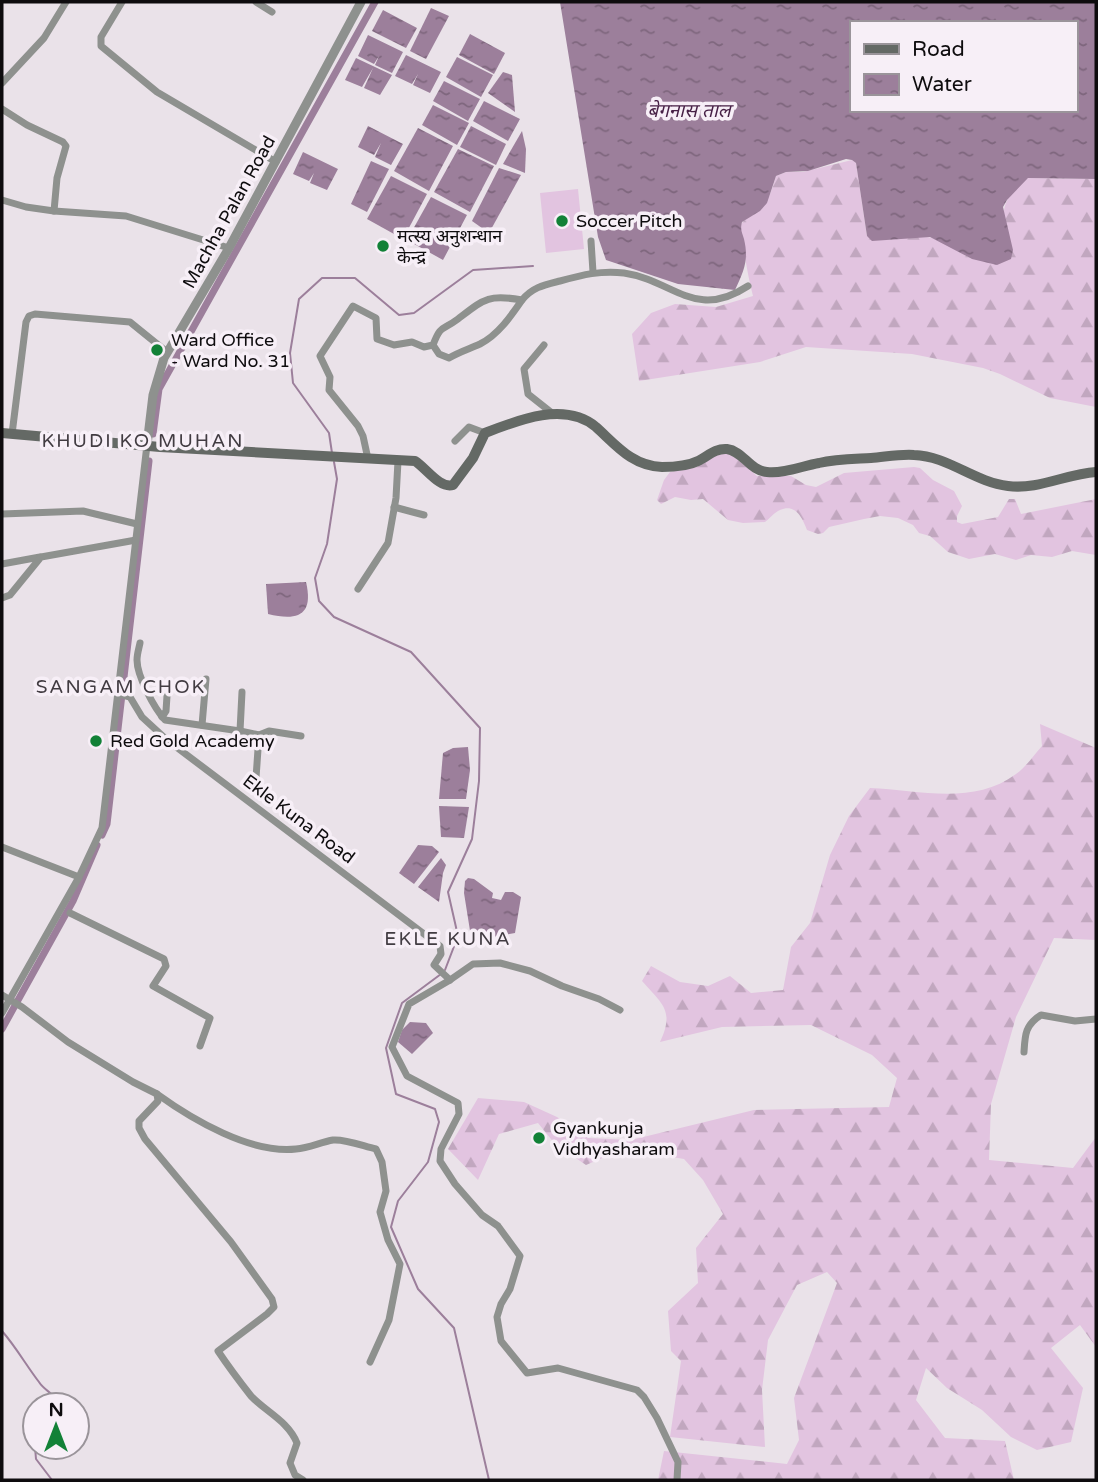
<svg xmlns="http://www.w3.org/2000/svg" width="1098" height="1482" font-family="'Varela Round','Noto Sans Devanagari',sans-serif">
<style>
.grass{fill:#e2c4e0}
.forest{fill:url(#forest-firs)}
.water{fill:url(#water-ripples);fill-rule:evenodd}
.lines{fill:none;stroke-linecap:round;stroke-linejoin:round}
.stream{stroke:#9c7f9b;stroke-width:2}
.canal{stroke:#9c7f9b;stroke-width:7}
.minor{stroke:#8e918e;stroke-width:7}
.tertiary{stroke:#8e918e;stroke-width:9}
.secondary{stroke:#646965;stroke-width:10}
.poi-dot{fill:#128137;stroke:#f7eff7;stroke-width:2.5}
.labels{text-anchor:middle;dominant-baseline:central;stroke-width:7;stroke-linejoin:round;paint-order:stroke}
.street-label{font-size:18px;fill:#0e0c0e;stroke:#f7eff7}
.poi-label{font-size:18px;fill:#0e0c0e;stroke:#f7eff7;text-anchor:start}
.water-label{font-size:19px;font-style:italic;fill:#472046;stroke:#f7eff7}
.neighbourhood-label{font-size:19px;letter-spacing:2px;fill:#423c42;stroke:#f7eff7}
</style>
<defs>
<pattern id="forest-firs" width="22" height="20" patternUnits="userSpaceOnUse" patternTransform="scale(1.75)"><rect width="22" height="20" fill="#e2c4e0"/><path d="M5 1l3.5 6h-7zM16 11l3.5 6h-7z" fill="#c1a7bf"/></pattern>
<pattern id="water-ripples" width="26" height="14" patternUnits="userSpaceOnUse" patternTransform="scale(1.75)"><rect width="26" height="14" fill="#9c7f9b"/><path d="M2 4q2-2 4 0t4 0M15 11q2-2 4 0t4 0" fill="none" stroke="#7e667d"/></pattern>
</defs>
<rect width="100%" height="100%" fill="#eae2e9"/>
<polygon class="grass" points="578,189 584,249 546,253 540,193"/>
<g class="forest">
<path d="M852 160 856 163 867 236C890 244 904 235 927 237 939 238 960 253 972 259L1004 218C1002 201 1014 188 1028 178L1096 179V407L1050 398 1000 374 983 368 912 354 806 347 760 362 639 381 632 334 651 313 675 304 716 307 753 296C747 273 744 250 740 227 744 216 755 216 762 208 770 198 772 188 776 176L786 172H803Z"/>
<path d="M726 453 736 458 757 476H791L806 485 816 487 844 473 914 467 920 468 933 480 954 491 962 506 957 516V522L962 524 998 517 1009 499H1015L1021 514 1096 499V555L1072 551 1052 557 1031 555 1016 560 995 554 969 559 948 552 930 536 919 533 913 525 898 518 880 516 864 519 829 527 823 533 818 534 807 530C802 517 795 502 778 511 773 514 769 519 765 522L743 523 728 520 703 499 691 500 675 497 661 504 657 500 664 480 670 472 697 467 704 459Z"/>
<path d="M1040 724 1096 748V940L1054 938 1016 1017 991 1104 989 1160 1073 1168 1096 1137V1347L1080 1325 1051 1348 1083 1388 1071 1442 1037 1450 1011 1437 982 1410 947 1388 926 1368 916 1400 945 1438 1005 1441 1014 1480H658L664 1451 787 1464 799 1440 794 1398 837 1283 827 1272 797 1285 768 1340 762 1390 765 1447 670 1437 681 1361 671 1351 668 1311 698 1283 696 1248 723 1214 703 1180 684 1159 648 1153H614L586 1165 555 1144 538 1123 499 1134 478 1180 448 1149 478 1098 524 1102 557 1117 588 1138 631 1140 754 1110 889 1107 897 1078 872 1055 811 1025 722 1027 660 1042C675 1010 662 1004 642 981L651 966 680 982 708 986 730 976 751 993 783 990 791 947 810 923 830 855 849 816 870 788C919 790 973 806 1016 774 1026 767 1034 755 1042 746Z"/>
</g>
<g class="water">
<path d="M560 2H1096V179L1028 178 1007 200 1003 207 1013 250 1011 259 997 265 972 259 930 237 872 241 867 236 856 163 852 160 846 159 808 171 786 172 776 176 767 203 760 211 742 222C740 230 742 232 744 239 749 260 744 271 735 290L678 284 606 260 598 237ZM851 23H1075V110H851Z"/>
<polygon points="431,8 449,16 426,59 410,51"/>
<polygon points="383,10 417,28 406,48 372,31"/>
<polygon points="470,34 505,53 494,74 459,55"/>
<polygon points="368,35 403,52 392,73 375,65 379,56 374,64 358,56"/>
<polygon points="406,55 441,72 430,93 413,85 418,74 412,84 395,76"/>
<polygon points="457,57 493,75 481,97 446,77"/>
<polygon points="356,58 392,75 380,95 364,88 373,68 362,87 345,80"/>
<polygon points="503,72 512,75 515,112 488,93"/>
<polygon points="444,81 480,99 468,121 433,101"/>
<polygon points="484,101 520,119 508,141 473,121"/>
<polygon points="433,105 469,123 457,145 422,125"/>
<polygon points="368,126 403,144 391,165 375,157 381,143 374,155 358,147"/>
<polygon points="471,126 506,144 496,165 460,147"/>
<polygon points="418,128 453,146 429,191 394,171"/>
<polygon points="522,131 526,149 525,173 503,164"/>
<polygon points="458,149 494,166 470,212 434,192"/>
<polygon points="303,152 338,169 327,190 310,183 314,173 309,181 293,174"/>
<polygon points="371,161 389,169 367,212 351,204"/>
<polygon points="499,168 521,175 489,233 472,221"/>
<polygon points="391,176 427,194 403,239 367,219"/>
<polygon points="431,197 467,215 443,260 407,240"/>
<path d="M306 582C314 616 297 621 268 614L266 584Z"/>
<polygon points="468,747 470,770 466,799 439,799 443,753 453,748"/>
<polygon points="439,806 469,807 464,838 441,837"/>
<polygon points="418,845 432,846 439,852 414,884 399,873"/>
<polygon points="441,858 446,865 443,873 439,902 418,887"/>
<polygon points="468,878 474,879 493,893 492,898 501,900 505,892 513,892 521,897 515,933 475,940 471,937 464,893 465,881"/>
<polygon points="410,1022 426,1023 433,1033 412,1054 398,1042 402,1030"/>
</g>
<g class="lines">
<g class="stream">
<polyline points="332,453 329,433 293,383 290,353 299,299 322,278 355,278 399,315 414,313 473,270 533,266"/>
<polyline points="334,462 337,479 327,544 315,578 319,601 334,617 411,652 480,728 479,781 472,839 448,892 458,936 445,970"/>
<polyline points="441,974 402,1003 386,1048 396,1094 435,1109 439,1122 428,1162 398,1201 391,1227 418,1289 454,1328 489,1480"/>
<path d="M2 1331C16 1347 26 1365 39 1382 44 1390 53 1393 58 1402L55 1405"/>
<polyline points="35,1424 35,1444"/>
<polyline points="35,1447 36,1459 52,1480"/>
</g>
<g class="canal">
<polyline points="153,434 159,389 375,2"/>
<polyline points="102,835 107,824 149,461"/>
<polyline points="2,1029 73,901 97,845"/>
</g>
<g class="minor">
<polyline points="122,2 101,37 101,46 157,92 276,162"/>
<polyline points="256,2 272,12"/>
<polyline points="2,83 44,38 66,2"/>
<polyline points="2,109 27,125 63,142 66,146 57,178 54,211"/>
<polyline points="2,200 26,207 54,211 126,216 229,248"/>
<polyline points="591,241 593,272"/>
<path d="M433 345 439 354 449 358C459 352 469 349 480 344 498 335 511 316 522 300"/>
<polyline points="544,345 524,369 528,394 552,413"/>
<polyline points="12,434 26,322 29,316 35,314 130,322 167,352"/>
<polyline points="455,441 469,427 485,433"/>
<path d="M368 459 363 436 358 426 329 390 330 377 320 356 353 306 376 318 377 339 394 345 412 342 424 347 433 345C441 324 442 331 458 319 484 299 488 294 522 300 533 287 544 285 560 281 582 275 601 270 624 273 673 280 695 321 748 286"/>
<polyline points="394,507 424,515"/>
<polyline points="2,514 83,511 137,524"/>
<polyline points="2,564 40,557"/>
<polyline points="358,589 388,543 396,498 398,461"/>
<polyline points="2,598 10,595 41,557 136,540"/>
<path d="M140 643C139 648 137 654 137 660 137 676 154 708 165 720L240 731 242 692"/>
<polyline points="119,694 130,697 142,717 167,740 440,946 441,954 434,965 450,980"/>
<polyline points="162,717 166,711 167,696"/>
<polyline points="202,725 206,679"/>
<polyline points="240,731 259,735 256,778"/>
<polyline points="259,735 269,731 301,736"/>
<polyline points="2,847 79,877"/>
<polyline points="70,913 164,959 166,966 153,986 210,1018 200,1046"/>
<path d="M2 995 22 1007 68 1042 133 1082 157 1094 158 1101 139 1121V1128L145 1139 231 1242 272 1299 274 1307 267 1314 218 1351C228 1366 240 1382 251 1396 266 1412 288 1421 297 1443L290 1463 295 1475 303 1480"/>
<polyline points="620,1010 599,999 562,986 530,971 500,963 473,964 450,980 409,1004 392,1047 407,1076 458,1103 459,1114 441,1149 440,1161 455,1184 482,1215 498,1226 520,1256 510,1289 501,1304 497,1317 501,1341 527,1373 558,1368 637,1390 644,1397 657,1418 678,1462 677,1480"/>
<polyline points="2,1013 79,877 102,828 147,445"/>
<path d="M1024 1052C1025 1035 1025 1025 1041 1015L1075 1021 1096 1019"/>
<path d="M157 1094C193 1120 251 1154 296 1149 309 1148 321 1142 333 1140 346 1139 363 1146 376 1149L382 1162 386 1191 380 1212 388 1240 400 1264 389 1320 370 1362"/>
</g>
<polyline class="tertiary" points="147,445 153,395 164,358 229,248 361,2"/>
<path class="secondary" d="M2 433 160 447 415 461C426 468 440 489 453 485L473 458 485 433C518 420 565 401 596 427 616 445 632 466 662 467 673 467 688 466 698 461 707 457 715 448 727 449 743 451 750 471 767 472 784 474 802 466 819 463 836 459 854 459 871 458 885 457 899 454 914 455 948 456 974 482 1008 486 1038 490 1066 474 1096 472"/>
</g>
<g class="poi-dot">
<circle cx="562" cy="221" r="7"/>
<circle cx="383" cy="246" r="7"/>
<circle cx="157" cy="350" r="7"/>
<circle cx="96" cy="741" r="7"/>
<circle cx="539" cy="1138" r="7"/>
</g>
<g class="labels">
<g class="street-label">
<text transform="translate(229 212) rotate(-61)">Machha Palan Road</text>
<text transform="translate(299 819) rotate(37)">Ekle Kuna Road</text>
</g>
<g class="poi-label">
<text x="576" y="221">Soccer Pitch</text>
<text x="397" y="236">मत्स्य अनुशन्धान<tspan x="397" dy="21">केन्द्र</tspan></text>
<text x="171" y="340">Ward Office<tspan x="171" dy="21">- Ward No. 31</tspan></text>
<text x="110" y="741">Red Gold Academy</text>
<text x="553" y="1128">Gyankunja<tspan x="553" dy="21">Vidhyasharam</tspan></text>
</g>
<g class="water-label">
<text x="689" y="111">बेगनास ताल</text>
</g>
<g class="neighbourhood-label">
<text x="143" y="441">KHUDI KO MUHAN</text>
<text x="121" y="687">SANGAM CHOK</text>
<text x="448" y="939">EKLE KUNA</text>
</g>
</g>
<rect width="1098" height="1482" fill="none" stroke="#0e0c0e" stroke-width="7"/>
<rect x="850" y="21" width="228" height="91" fill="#f7eff7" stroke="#9a949a" stroke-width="2"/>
<rect x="864" y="44" width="35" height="10" fill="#646965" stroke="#9a949a" stroke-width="2"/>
<text x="912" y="56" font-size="21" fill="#0e0c0e">Road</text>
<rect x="864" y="74" width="35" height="21" fill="url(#water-ripples)" stroke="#9a949a" stroke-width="2"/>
<text x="912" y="91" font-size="21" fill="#0e0c0e">Water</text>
<g transform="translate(56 1426)"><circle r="33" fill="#f7eff7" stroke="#9a949a" stroke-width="2"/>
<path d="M0-5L12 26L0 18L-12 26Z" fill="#128137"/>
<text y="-10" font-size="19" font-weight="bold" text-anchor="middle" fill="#0e0c0e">N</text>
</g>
</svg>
